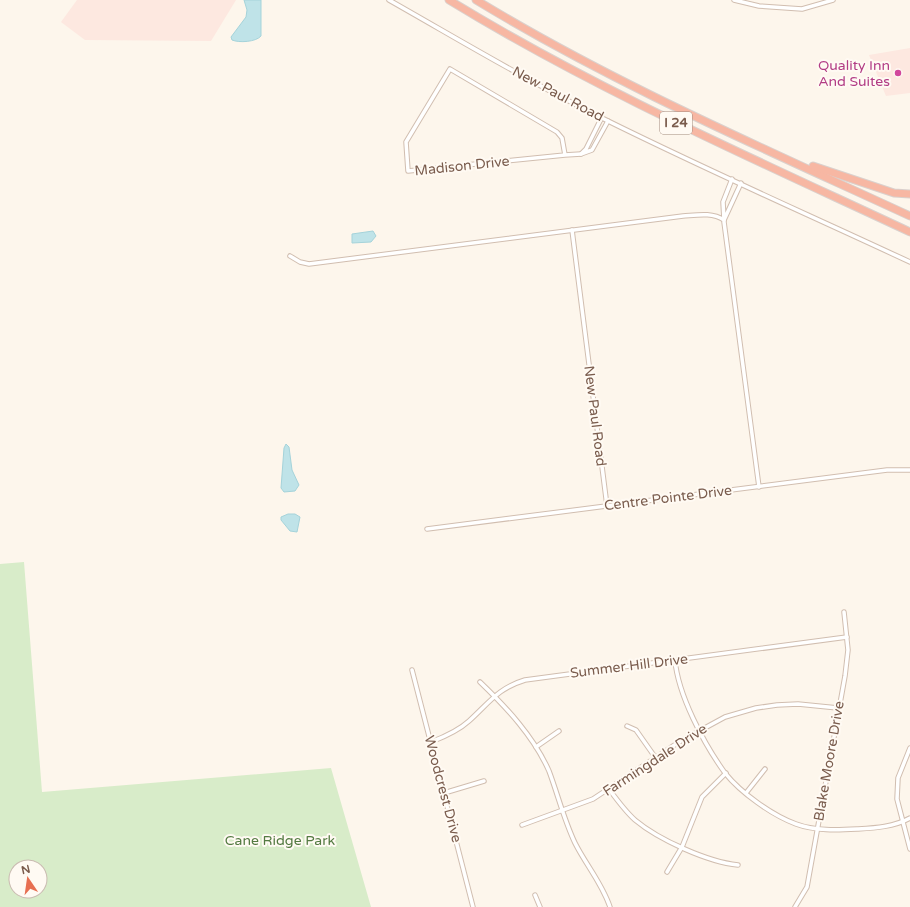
<svg xmlns="http://www.w3.org/2000/svg" width="910" height="907" font-family="'Varela Round',sans-serif">
<style>
.commercial{fill:#fde8e0}
.green{fill:#d8ecc9;fill-rule:evenodd}
.water{fill:#bfe3e8;stroke:#a5d3da}
.lines{fill:none;stroke-linecap:round;stroke-linejoin:round}
.minor-casing{stroke:#d1beb0;stroke-width:5.5}
.motorway-casing{stroke:#dad1cd;stroke-width:9}
.minor{stroke:#fff;stroke-width:3.5}
.motorway{stroke:#f7b7a3;stroke-width:7}
.hotel-dot{fill:#d1479c;stroke:#fffaf3;stroke-width:1.5}
.labels{text-anchor:middle;dominant-baseline:central;stroke-width:4;stroke-linejoin:round;paint-order:stroke}
.shield{fill:#fffaf3;stroke:#a28b7f;stroke-width:1}
.shield-label{font-size:13px;font-weight:bold;fill:#7a5c4d}
.hotel-label{font-size:14px;fill:#b23c85;stroke:#fffaf3;text-anchor:end}
.street-label{font-size:14px;fill:#7a5c4d;stroke:#fffaf3}
.park-label{font-size:14px;fill:#537a41;stroke:#fffaf3}
</style>
<rect width="100%" height="100%" fill="#fdf6ec"/>
<g class="commercial">
<polygon points="77,0 236,0 211,41 85,40 61,22"/>
<polygon points="910,48 910,93 886,96 869,55"/>
</g>
<path class="green" d="M24 562 42 792 331 768 371 907H0V564ZM16 867H40V891H16Z"/>
<g class="water">
<path d="M244 0H261V36C256 42 239 43 232 40L231 37 246 17 247 10Z"/>
<polygon points="373,231 376,236 371,242 352,243 352,234"/>
<polygon points="286,444 289,447 292,470 299,485 295,491 284,492 281,488 284,448"/>
<polygon points="288,514 295,514 300,517 297,532 290,531 281,520 281,517"/>
</g>
<g class="lines">
<g class="minor-casing">
<g id="minor">
<path d="M389 0C456 38 521 77 590 112 695 165 803 212 910 262"/>
<polyline points="734,0 759,6 802,9 833,0"/>
<polyline points="602,117 586,149 581,154 592,150 608,121"/>
<polyline points="565,155 562,138 557,132 450,69 406,142 408,171 565,155 581,154"/>
<polyline points="732,179 723,202 724,220 741,183"/>
<polyline points="572,230 607,506"/>
<path d="M290 256 300 262 309 264 683 216C697 215 712 212 724 220V222L759 487"/>
<polyline points="427,529 887,470 910,470"/>
<path d="M675 660C678 695 704 744 725 773 741 793 772 815 796 824 815 831 837 830 857 829 874 828 894 827 910 818"/>
<polyline points="412,670 473,907"/>
<path d="M480 682C507 708 534 737 549 771 558 795 564 820 575 843 586 865 602 883 610 907"/>
<polyline points="627,726 636,730 655,757"/>
<path d="M431 742C444 737 458 731 469 721 489 703 498 688 525 680L847 637"/>
<polyline points="536,747 559,731"/>
<polyline points="910,748 898,778 897,799 910,849"/>
<path d="M609 789C617 800 625 811 635 820 659 840 708 862 738 865"/>
<polyline points="444,793 484,781"/>
<polyline points="746,793 765,769"/>
<polyline points="522,825 593,799 679,742 725,717 756,708 777,705 798,704 838,708"/>
<polyline points="667,872 682,847 702,797 726,773"/>
<polyline points="535,895 540,907"/>
<polyline points="795,907 807,887 845,676 848,650 844,612"/>
</g>
</g>
<g class="motorway-casing">
<g id="motorway">
<path d="M449 0C596 90 754 159 910 232"/>
<path d="M476 0C614 84 763 148 910 216"/>
<polyline points="813,166 894,193 910,194"/>
</g>
</g>
<use href="#minor" class="minor"/>
<use href="#motorway" class="motorway"/>
</g>
<circle class="hotel-dot" cx="898" cy="73" r="4"/>
<g class="labels">
<rect class="shield" x="660" y="112" width="32" height="22" rx="3"/>
<g class="shield-label">
<text x="676" y="123">I 24</text>
</g>
<g class="hotel-label">
<text x="890" y="65">Quality Inn<tspan x="890" dy="16">And Suites</tspan></text>
</g>
<g class="street-label">
<text transform="translate(558 94) rotate(28)">New Paul Road</text>
<text transform="translate(462 166) rotate(-6)">Madison Drive</text>
<text transform="translate(595 416) rotate(83)">New Paul Road</text>
<text transform="translate(668 498) rotate(-7)">Centre Pointe Drive</text>
<text transform="translate(629 666) rotate(-7)">Summer Hill Drive</text>
<text transform="translate(655 760) rotate(-33)">Farmingdale Drive</text>
<text transform="translate(829 761) rotate(-80)">Blake Moore Drive</text>
<text transform="translate(443 789) rotate(75)">Woodcrest Drive</text>
</g>
<g class="park-label">
<text x="280" y="840">Cane Ridge Park</text>
</g>
</g>
<g transform="translate(28 879) rotate(347)"><circle r="19" fill="#fffaf3" stroke="#cabbb1"/>
<path d="M0-3L7 15L0 10L-7 15Z" fill="#e76f51"/>
<text y="-6" font-size="11" font-weight="bold" text-anchor="middle" fill="#7a5c4d">N</text>
</g>
</svg>
